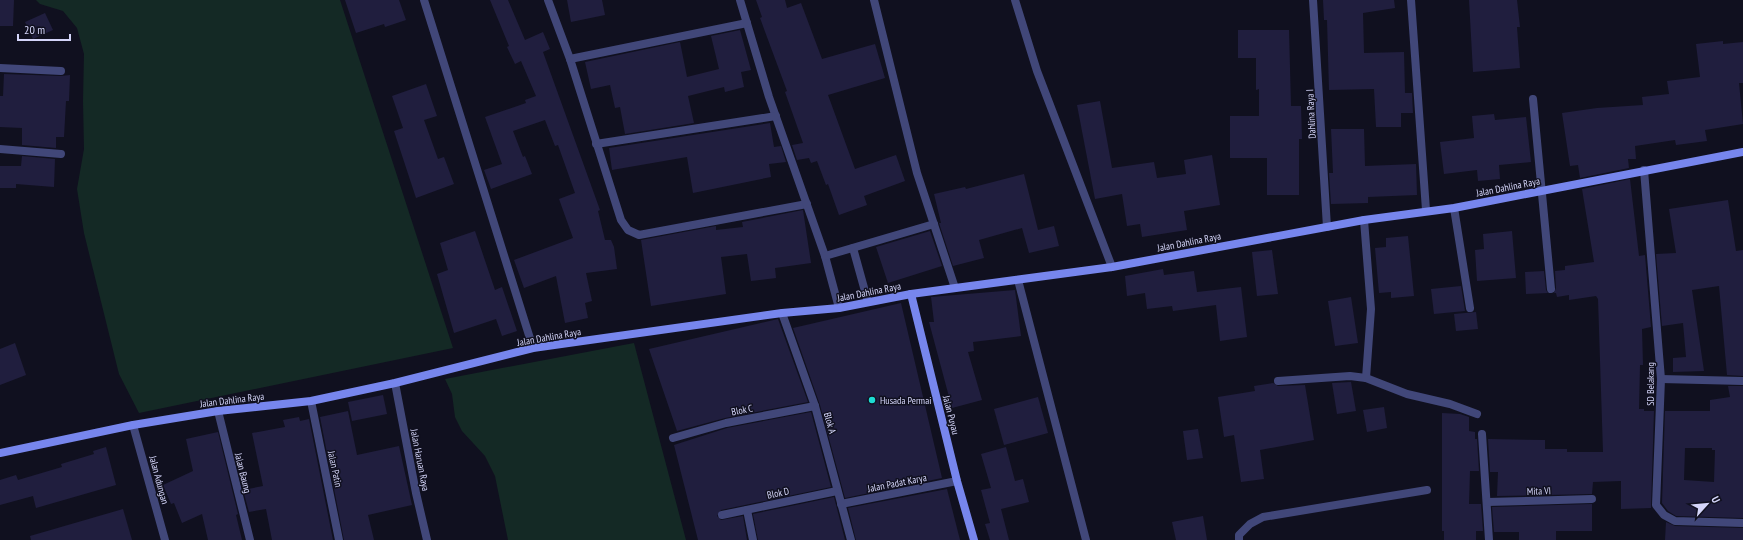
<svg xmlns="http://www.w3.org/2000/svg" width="1743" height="540" font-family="'PT Sans Narrow',sans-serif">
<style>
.green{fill:#142925}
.building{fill:#201e3e;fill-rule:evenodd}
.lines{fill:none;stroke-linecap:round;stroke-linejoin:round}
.street{stroke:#414779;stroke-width:8}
.secondary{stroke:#7786ed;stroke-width:8}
.poi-dot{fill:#1ddcd3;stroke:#10101f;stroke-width:1.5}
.labels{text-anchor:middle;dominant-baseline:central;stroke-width:3;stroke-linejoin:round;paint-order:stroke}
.street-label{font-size:10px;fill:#d4d5f9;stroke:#10101f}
.poi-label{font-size:10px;fill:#d4d5f9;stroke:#10101f;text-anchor:start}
</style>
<rect width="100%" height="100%" fill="#10101f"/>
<g class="green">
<polygon points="36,0 340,0 453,348 139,413 119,374 84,233 77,189 84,149 83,101 84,54 77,28 63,11 40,4"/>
<polygon points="634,343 686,540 508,540 495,476 485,456 462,431 455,417 452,394 445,379"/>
</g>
<g class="building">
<polygon points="0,0 14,0 13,26 0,26"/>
<polygon points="345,0 399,0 406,20 385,27 384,24 356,33"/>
<polygon points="490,0 508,0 525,40 543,32 550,49 543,52 600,210 598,211 605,240 611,240 614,247 617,269 586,273 592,301 585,303 588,318 565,323 556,276 524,288 514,260 573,238 559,199 575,193 558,145 555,146 545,120 513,131 523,157 525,156 532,174 491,189 484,170 502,164 485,117 526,103 525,100 536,96 521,61 515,64 507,47 509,46"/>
<polygon points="567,0 602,0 605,15 571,22"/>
<polygon points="756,0 785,0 787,8 801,3 822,59 875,44 885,78 828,95 855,169 896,155 905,181 864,196 867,205 839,215 828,184 826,185 817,161 811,163 809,158 797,160 792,145 803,143 785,92 787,91 760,18 762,17"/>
<polygon points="1323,0 1394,0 1395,8 1363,13 1364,53 1404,52 1405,93 1412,93 1413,113 1401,113 1401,127 1376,127 1374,89 1329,90 1327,20 1324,20"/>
<polygon points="1469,0 1517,0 1520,27 1517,27 1520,68 1473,72"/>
<polygon points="45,13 53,30 33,39 25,22"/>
<polygon points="740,30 751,70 741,72 744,87 725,92 724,87 688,96 694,123 625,134 620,107 615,108 610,85 591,89 585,62 680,42 687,77 719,69 711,36"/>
<polygon points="1238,30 1289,30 1291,106 1301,106 1302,139 1299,139 1299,195 1267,195 1267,158 1230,158 1230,116 1259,116 1259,89 1256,90 1256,58 1238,58"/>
<polygon points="1723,41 1723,44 1743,42 1743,83 1739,83 1743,124 1705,130 1707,141 1676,145 1675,140 1635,146 1636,159 1628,159 1629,168 1580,178 1578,165 1570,166 1562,113 1597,108 1643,105 1642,97 1669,94 1667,81 1700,77 1696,44"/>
<polygon points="4,74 61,76 70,75 69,101 66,101 64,137 56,137 56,148 22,145 22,128 0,127 0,96 3,96"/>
<polygon points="426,84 437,116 424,120 438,159 444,157 454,184 416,198 394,131 403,128 392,96"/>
<polygon points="1100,101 1112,168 1154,162 1157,178 1186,174 1184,160 1212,155 1220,205 1184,211 1187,230 1142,237 1140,224 1127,226 1122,194 1095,199 1077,105"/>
<polygon points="1494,114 1495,120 1526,117 1531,162 1499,165 1500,179 1478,181 1477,170 1444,174 1440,142 1474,138 1472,116"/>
<polygon points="770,123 774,147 781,146 786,162 769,164 771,177 693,193 687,157 612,170 609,148"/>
<polygon points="1331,129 1364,129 1365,166 1416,164 1417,195 1368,197 1368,203 1331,204 1329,173 1333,173"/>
<polygon points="22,156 55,159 54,187 16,184 16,188 0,188 0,166 21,166"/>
<polygon points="1024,174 1038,230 1054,226 1059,246 1029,253 1022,228 979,240 984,258 953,266 939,223 941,223 934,194 965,187 966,189"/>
<polygon points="1630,179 1639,256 1645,255 1651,327 1642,329 1643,365 1640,365 1639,409 1644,409 1644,411 1654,411 1651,508 1621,509 1621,481 1593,482 1592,494 1497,496 1498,472 1490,472 1488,439 1545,440 1545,449 1567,449 1567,452 1603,452 1598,299 1596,296 1569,300 1569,295 1557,297 1556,293 1554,293 1556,288 1555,271 1565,270 1565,266 1594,262 1582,189"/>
<polygon points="1728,200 1736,251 1743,250 1743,376 1727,375 1719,286 1692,290 1704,371 1673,372 1673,358 1686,357 1683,323 1662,326 1656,254 1676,253 1669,209"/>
<polygon points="803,210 811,263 775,268 776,278 751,281 747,254 721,257 726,294 651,306 641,240 716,226 716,230 743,227 742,222"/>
<polygon points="475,231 495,290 502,287 517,331 502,336 496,319 454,333 437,274 448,270 440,243"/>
<polygon points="930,231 942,266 888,283 876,247"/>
<polygon points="1512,231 1516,278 1477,281 1475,250 1484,249 1483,234"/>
<polygon points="1408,236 1414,296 1391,298 1391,292 1379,293 1375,248 1386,247 1386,238"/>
<polygon points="1272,250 1278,294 1257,296 1252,252"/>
<polygon points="1163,269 1164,275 1194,271 1197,292 1241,287 1247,337 1220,341 1216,305 1173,311 1172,306 1147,309 1145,293 1127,296 1125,276"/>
<polygon points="1544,271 1546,290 1548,293 1526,294 1525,272"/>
<polygon points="1461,286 1465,311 1434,314 1431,289"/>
<polygon points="1015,290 1021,336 973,342 974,351 968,352 982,400 952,408 929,322 934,322 931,297"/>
<polygon points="1351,297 1358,343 1335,346 1328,301"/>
<polygon points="901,303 942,478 845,498 820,405 793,328"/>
<polygon points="1476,312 1478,329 1456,331 1454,314"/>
<polygon points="778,319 808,402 725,418 677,431 649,349"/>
<polygon points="15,343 26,375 0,385 0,349"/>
<polygon points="1351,382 1356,411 1337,414 1332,383"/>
<polygon points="1273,383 1278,386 1305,385 1314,440 1260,450 1264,479 1241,482 1234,435 1224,437 1218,397 1255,391 1254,386"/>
<path d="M1728 386H1743V518L1676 516 1668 511 1662 503 1665 411H1710V400L1730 397ZM1685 448H1712V450H1715L1714 482 1684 480Z"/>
<polygon points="383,395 387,414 352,421 348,402"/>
<polygon points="1038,397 1048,433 1004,445 994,409"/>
<polygon points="1384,407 1387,428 1367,432 1363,410"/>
<polygon points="348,411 357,455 399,446 412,505 368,515 374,540 344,540 320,417"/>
<polygon points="811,412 831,487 721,510 717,516 721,520 743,516 747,540 698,540 674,445 727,428"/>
<polygon points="1442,413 1460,414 1469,417 1469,431 1475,432 1475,439 1477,439 1479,471 1470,471 1469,504 1481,504 1483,531 1476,531 1476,540 1444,540 1444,531 1442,531"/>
<polygon points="299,417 300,421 309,419 333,540 272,540 266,509 249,512 243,490 263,486 252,433 285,427 283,420"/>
<polygon points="1198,429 1203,458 1187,460 1183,431"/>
<polygon points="218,432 238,514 236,515 242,540 208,540 202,514 182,523 174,503 171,504 163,485 193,471 186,439"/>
<polygon points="106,447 116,485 36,508 33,496 0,505 0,480 16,475 18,480 62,467 61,464 94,454 93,451"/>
<polygon points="1006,447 1015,481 1023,479 1029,502 1001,509 1009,540 990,540 985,524 990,523 981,490 991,488 981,454"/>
<polygon points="947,489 960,540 856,540 848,508"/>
<polygon points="834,497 845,540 758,540 753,514"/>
<polygon points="1592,504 1592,531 1556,531 1556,540 1519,540 1519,532 1494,532 1492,507"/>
<polygon points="123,509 132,540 31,540 30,536"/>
<polygon points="1203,516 1207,540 1176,540 1172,522"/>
<polygon points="1666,522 1675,526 1743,528 1743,540 1665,540"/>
</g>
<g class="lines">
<g class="street">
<polyline points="424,0 533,348"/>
<polyline points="548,0 570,59 621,220 628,230 639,235 807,204"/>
<polyline points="740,0 769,97 825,256 839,308"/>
<polyline points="874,0 917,173 955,288"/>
<polyline points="1015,0 1037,71 1112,267"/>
<polyline points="1313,0 1327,227"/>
<polyline points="1411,0 1426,210"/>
<polyline points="570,59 747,23"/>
<polyline points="0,68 61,71"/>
<polyline points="1533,99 1551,289"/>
<polyline points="596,144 776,116"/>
<polyline points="0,149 61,154"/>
<polyline points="1644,170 1661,379 1656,505 1664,515 1675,521 1743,523"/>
<polyline points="1454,208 1470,308"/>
<polyline points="853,248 868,302"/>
<polyline points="825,256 934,224"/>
<polyline points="1018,280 1086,540"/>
<polyline points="782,313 815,406 851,540"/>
<polyline points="1366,378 1407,394 1450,404 1477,414"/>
<polyline points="1661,379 1743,381"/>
<polyline points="1278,381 1350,376 1366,378 1371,309 1364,220"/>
<polyline points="395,383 416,493 427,540"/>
<polyline points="311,401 339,540"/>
<polyline points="218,411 250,540"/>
<polyline points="133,425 165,540"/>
<polyline points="1482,434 1489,540"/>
<polyline points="673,438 726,423 815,406"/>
<polyline points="1487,502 1592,499"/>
<polyline points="841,504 957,481"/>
<polyline points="747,510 753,540"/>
<polyline points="722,515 837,491"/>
<polyline points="1239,540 1239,535 1250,524 1263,517 1427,490"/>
</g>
<g class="secondary">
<polyline points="911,294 957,481 974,540"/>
<polyline points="0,453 133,425 218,411 311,401 395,383 533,348 782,313 839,308 911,294 1112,267 1364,220 1454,208 1743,152"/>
</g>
</g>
<circle class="poi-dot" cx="872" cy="400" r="4"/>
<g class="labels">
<g class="street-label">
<text transform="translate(1311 114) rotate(-93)">Dahlina Raya I</text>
<text transform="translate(1508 187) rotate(-11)">Jalan Dahlina Raya</text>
<text transform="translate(1189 242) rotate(-11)">Jalan Dahlina Raya</text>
<text transform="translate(869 292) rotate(-11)">Jalan Dahlina Raya</text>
<text transform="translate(549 337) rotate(-10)">Jalan Dahlina Raya</text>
<text transform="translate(1650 384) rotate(-90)">SD Belakang</text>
<text transform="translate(232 400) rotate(-7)">Jalan Dahlina Raya</text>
<text transform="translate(742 410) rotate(-11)">Blok C</text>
<text transform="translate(951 415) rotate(76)">Jalan Puyau</text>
<text transform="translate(830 423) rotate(75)">Blok A</text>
<text transform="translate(420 460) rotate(79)">Jalan Haruan Raya</text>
<text transform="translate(335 469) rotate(78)">Jalan Patin</text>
<text transform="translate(243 473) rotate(76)">Jalan Baung</text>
<text transform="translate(159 480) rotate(75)">Jalan Adungan</text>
<text transform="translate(897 483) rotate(-11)">Jalan Padat Karya</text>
<text transform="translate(1539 491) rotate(-2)">Mita VI</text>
<text transform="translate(778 493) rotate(-12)">Blok D</text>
</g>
<g class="poi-label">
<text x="880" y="400">Husada Permai</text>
</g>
</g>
<g transform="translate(1707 504) rotate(63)" stroke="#10101f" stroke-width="3" paint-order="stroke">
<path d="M0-3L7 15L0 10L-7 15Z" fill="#d4d5f9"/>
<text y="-6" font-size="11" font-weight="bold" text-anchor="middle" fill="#d4d5f9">U</text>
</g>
<path d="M18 34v6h52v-6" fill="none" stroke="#d4d5f9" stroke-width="2"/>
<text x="24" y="34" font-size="12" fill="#d4d5f9" stroke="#10101f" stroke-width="3" paint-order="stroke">20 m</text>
</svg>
